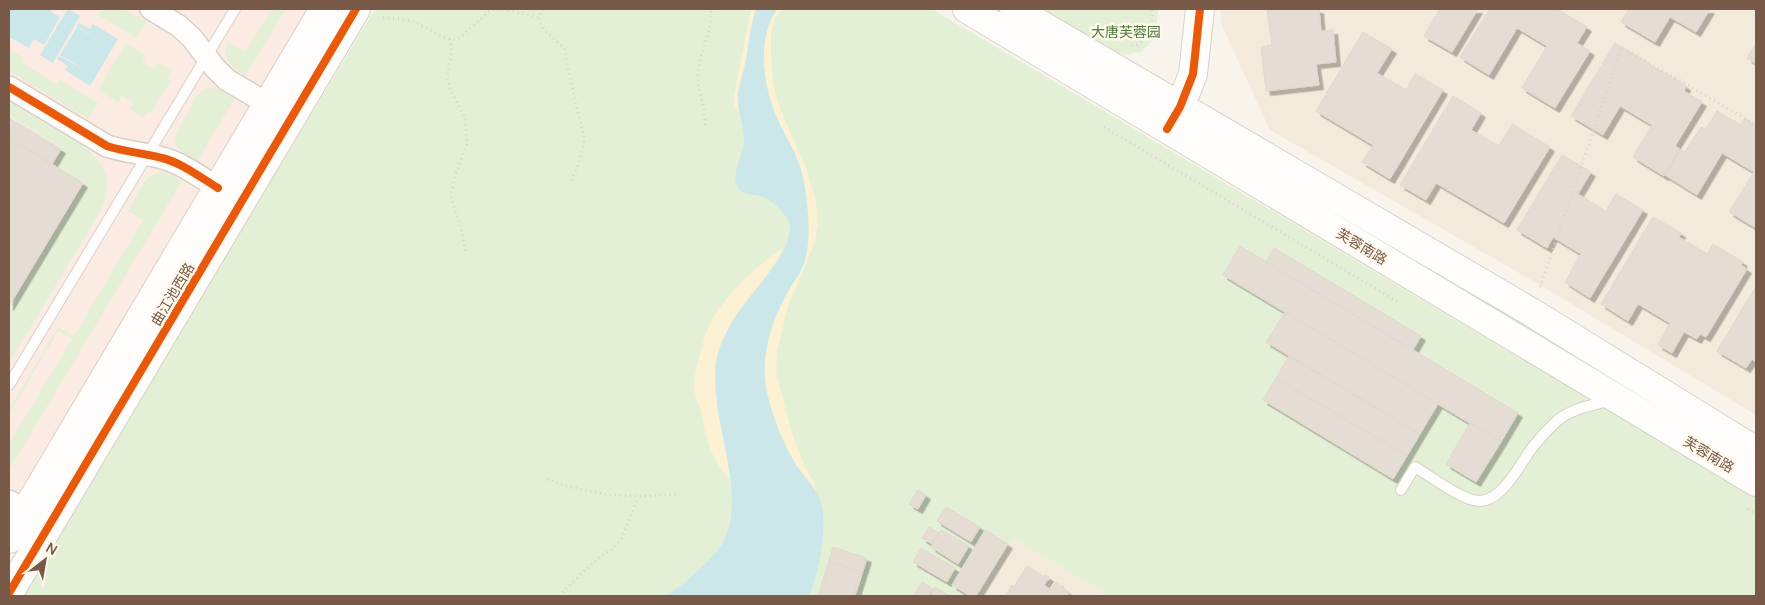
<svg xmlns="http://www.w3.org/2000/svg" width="1765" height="605" font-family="Manrope,'Noto Sans SC',sans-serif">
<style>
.residential{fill:#f4eadb}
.commercial{fill:#fcebe2}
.green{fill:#e4f0d5}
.sand{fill:#fcf2d3}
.water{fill:#cbe7ea}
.building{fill:#e5dcd3;stroke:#e1d7cd;filter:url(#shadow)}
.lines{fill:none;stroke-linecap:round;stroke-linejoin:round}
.lane-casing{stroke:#d7d0c8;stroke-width:12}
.street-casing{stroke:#d7d0c8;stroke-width:24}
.secondary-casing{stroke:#d8d0c7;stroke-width:30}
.path{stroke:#dbd3cd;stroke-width:3;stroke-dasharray:1 4;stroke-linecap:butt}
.lane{stroke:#fefdfc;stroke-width:10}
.street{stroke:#fefdfc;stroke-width:21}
.secondary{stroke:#fefdfc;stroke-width:28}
.cycleway-casing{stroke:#fff8ed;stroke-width:11}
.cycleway{stroke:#e8590c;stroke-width:8}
.labels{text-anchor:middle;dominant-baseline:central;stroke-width:5;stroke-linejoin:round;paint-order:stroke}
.park-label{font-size:14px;fill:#4e7a3c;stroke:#fff8ed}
.street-label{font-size:14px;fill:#795a48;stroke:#fff8ed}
</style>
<defs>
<filter id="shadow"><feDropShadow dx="4.5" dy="4.5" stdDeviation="0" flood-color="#0004"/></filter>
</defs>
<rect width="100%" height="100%" fill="#f8f4ec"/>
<g class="residential">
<polygon points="1220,9 1756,9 1756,415 1540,285 1270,130 1222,26"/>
<polygon points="1013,538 1109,596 978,596"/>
</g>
<polygon class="commercial" points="9,9 310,9 12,504 9,501"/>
<g class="green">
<polygon points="98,9 124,9 147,22 137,38 98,15 101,11"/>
<path d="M271 9H286L245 76C232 68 221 59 228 42L246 52Z"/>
<polygon points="375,9 932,9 1756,498 1756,596 1109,596 1013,538 978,596 20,596"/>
<polygon points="1041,9 1158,9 1157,27 1152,41 1141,52 1125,55 1111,50"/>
<polygon points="126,43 146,56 142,62 154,69 158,63 172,71 168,78 171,80 151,114 148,112 144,118 130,109 133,103 122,96 118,102 98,90"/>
<polygon points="9,49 24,58 22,63 57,84 60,80 98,103 89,119 9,71"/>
<polygon points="211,88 218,89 235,98 197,161 181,151 176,145 175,135 197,96 204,89"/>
<path d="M9 100C24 110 40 119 55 128 87 147 122 167 101 210L9 363V308L84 183 53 164 62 148 9 116Z"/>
<path d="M161 172 169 173 182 181 9 470V444L72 339 58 331 9 414V409L58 327 74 336 143 220 128 211C136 197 144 174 161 172Z"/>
</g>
<g class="sand">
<path d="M751 9H756C750 26 749 45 745 63 742 81 735 95 739 114L734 104V95Z"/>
<path d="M777 9H782L774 21 771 34V58L773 84 780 108 806 168 816 201 818 225 814 245 788 306 777 352 776 372 792 433 806 469 814 482 816 491C809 481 801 473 795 463 780 437 763 396 764 366 765 342 775 316 787 294 792 284 799 275 803 264 813 237 808 194 800 167 795 150 784 135 777 119 764 86 756 40 777 9Z"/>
<path d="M783 249C762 289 724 318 715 364L718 413 731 480C712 462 706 439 702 415 700 405 694 395 694 385 694 376 697 367 699 359 702 348 704 336 709 326 721 299 758 263 783 249Z"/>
</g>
<g class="water">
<polygon points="9,9 52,9 51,12 60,17 44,45 34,39 29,48 9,37"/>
<polygon points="68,9 80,16 53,63 40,55"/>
<path d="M756 9H777C756 40 763 86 777 118 783 133 792 145 797 159 805 176 806 196 808 215 809 231 809 248 804 264 800 274 793 283 787 293 773 318 763 348 765 377 766 402 784 448 799 469 806 479 815 487 820 500 829 524 819 572 809 596H664C678 589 689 579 700 569 709 560 719 551 724 540 744 500 720 438 716 395 715 380 714 365 719 350 724 335 732 320 742 307 757 286 790 255 790 227 790 216 771 199 760 196 751 194 742 196 737 186 731 174 743 155 744 142 744 127 738 112 738 97 738 86 743 75 745 64 749 45 750 27 756 9Z"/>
<polygon points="79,23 90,29 93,24 118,39 90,86 65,70 68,66 57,59 59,56 87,71 60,55 77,27 104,43 77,26"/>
</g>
<g class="building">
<polygon points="1267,9 1319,9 1321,31 1333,30 1336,62 1316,64 1319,85 1266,91 1261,47 1272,45"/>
<polygon points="1440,9 1478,9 1452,52 1424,36"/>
<polygon points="1490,9 1557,9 1587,27 1577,43 1590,51 1555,108 1522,88 1547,46 1517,28 1489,75 1460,57"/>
<polygon points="1629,9 1710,9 1696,32 1670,17 1655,42 1621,22"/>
<polygon points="1363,32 1392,49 1377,73 1406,90 1415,74 1443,90 1390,179 1362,162 1373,145 1316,111"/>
<polygon points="1615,43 1686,86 1684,91 1702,102 1675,146 1680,149 1664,176 1633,157 1652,125 1620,106 1603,135 1571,116"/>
<polygon points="1756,43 1756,64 1747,58"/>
<polygon points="1453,96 1481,113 1471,130 1499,146 1512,124 1550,147 1504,223 1436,183 1426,200 1400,185"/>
<polygon points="1717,111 1741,125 1745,118 1756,125 1756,228 1729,212 1754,172 1722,153 1697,195 1665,175 1681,149 1685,152 1701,127 1706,129"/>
<polygon points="9,118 61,149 52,164 9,138"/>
<polygon points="9,138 83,183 9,306"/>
<polygon points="1562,155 1591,172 1578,194 1606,211 1616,194 1643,210 1590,298 1565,282 1581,254 1553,237 1547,248 1517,230"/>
<polygon points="1653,217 1681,233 1679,237 1707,254 1713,244 1743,262 1741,265 1747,269 1706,337 1700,334 1697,339 1684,332 1672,353 1658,345 1670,323 1638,304 1628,321 1601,304"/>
<polygon points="1240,246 1518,413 1501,442 1223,275"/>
<polygon points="1274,248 1421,336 1413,350 1266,262"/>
<polygon points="1756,286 1756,362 1752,359 1746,368 1717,351"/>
<polygon points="1285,312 1438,404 1420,434 1266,342"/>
<polygon points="1289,356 1420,434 1407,456 1276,378"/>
<polygon points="1276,378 1407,456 1393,479 1263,400"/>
<polygon points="1470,423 1501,442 1476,482 1446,464"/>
<polygon points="918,490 926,495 918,509 909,504"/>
<polygon points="946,507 980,527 971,542 937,521"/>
<polygon points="929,527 939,533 932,544 922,538"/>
<polygon points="941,530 969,546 958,564 931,547"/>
<polygon points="985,530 1008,544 976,596 970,596 952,585"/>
<polygon points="833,547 867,558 855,596 818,596"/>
<polygon points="921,548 955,568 947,582 913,562"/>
<polygon points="831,562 860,571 853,596 821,596"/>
<polygon points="1027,566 1044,577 1045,575 1049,577 1044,585 1051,590 1056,582 1059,583 1058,585 1069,592 1067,596 1005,596 1012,585 1014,587"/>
<polygon points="922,582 933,589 928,596 914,596"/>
<polygon points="935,587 950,596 930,596"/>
</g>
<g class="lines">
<g class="lane-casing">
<g id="lane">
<polyline points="9,385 235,9"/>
<path d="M1401 490 1415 467C1430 476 1463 501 1479 501 1502 502 1520 464 1532 448 1540 438 1549 428 1558 420 1573 408 1594 405 1612 400"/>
</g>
</g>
<g class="street-casing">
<g id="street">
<polyline points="151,9 179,26 192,38 215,68 227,80 268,104"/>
<path d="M9 87 107 146C125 152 144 153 162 158 182 163 200 177 218 188"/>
<polyline points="9,501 25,511"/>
</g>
</g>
<g class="secondary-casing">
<g id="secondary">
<polyline points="967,9 1756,482"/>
<polyline points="1014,9 1531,312 1756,451"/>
<polyline points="1171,122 1180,107 1193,74 1200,9"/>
<polyline points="9,539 324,9"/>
<polyline points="9,593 356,9"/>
</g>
</g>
<g class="path">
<path d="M543 9C531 28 555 36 564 49L575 102 584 136V145L578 165 570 184"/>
<polyline points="383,18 401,19 413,21 443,37 450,39 457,39 464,34 490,11 503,9 540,18"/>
<polyline points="450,39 452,51 447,77 451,91 465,118 467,144 456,173 451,193 452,201 463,235 465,251"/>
<path d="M1131 45C1150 44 1152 25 1153 9"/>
<path d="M705 125C706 106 697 92 698 75 699 52 713 31 711 9"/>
<polyline points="1104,127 1398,302"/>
<polyline points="1540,287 1622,47 1756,125"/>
<path d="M547 479C596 497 625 498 677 494"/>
<polyline points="1748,509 1756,514"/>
<polyline points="559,596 587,568 601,556 613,549 622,538 638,497"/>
</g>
<use href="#lane" class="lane"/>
<use href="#street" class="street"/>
<use href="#secondary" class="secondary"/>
<g class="cycleway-casing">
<g id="cycleway">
<path d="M9 87 107 146C125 152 144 153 162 158 182 163 200 177 218 188"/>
<polyline points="1167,129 1180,107 1193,74 1200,9"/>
<polyline points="9,593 356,9"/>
</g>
</g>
<use href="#cycleway" class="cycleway"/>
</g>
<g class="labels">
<g class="park-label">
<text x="1126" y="31">大唐芙蓉园</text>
</g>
<g class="street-label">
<text transform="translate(1362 246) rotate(31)">芙蓉南路</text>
<text transform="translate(172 294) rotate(-59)">曲江池西路</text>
<text transform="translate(1709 454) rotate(31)">芙蓉南路</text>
</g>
</g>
<rect width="1765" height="605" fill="none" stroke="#795a48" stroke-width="20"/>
<g transform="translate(45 560) rotate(31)" stroke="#fff8ed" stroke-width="4" paint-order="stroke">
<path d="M0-4L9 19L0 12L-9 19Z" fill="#795a48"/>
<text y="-8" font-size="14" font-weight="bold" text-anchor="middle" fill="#795a48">N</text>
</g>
</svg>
